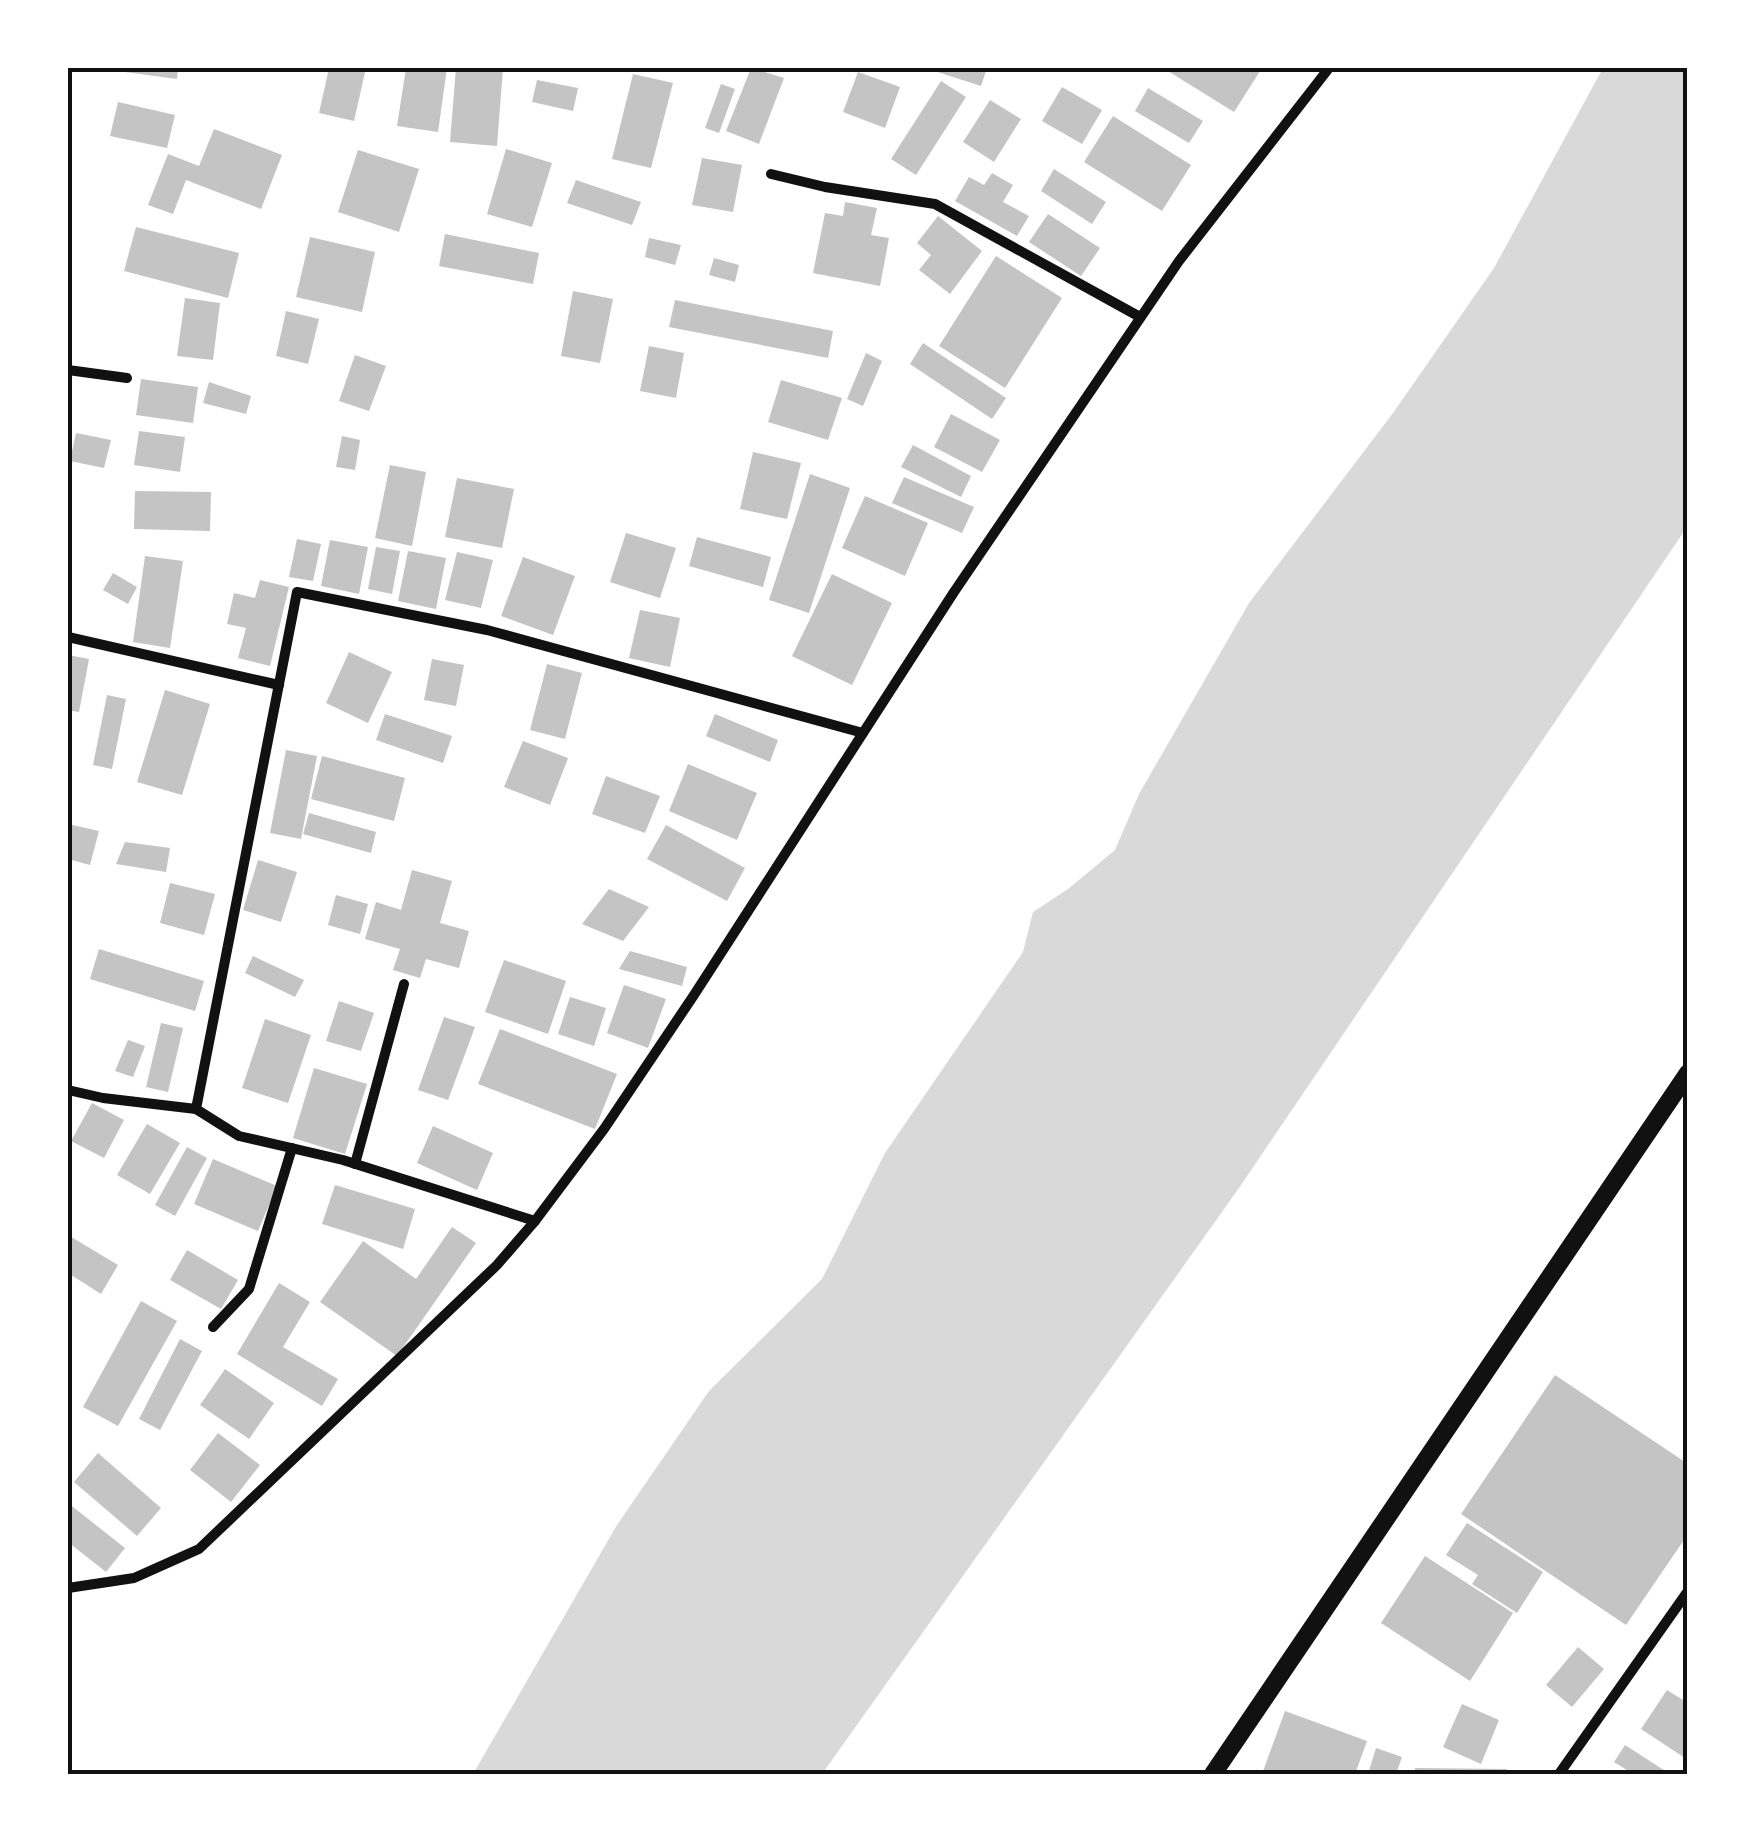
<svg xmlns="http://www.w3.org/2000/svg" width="1755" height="1842" font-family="Barlow,sans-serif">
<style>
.water{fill:#d9d9d9}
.building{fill:#c4c4c4}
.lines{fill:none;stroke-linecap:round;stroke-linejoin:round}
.minor{stroke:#111;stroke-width:10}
.tertiary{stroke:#111;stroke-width:18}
.neatline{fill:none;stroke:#111;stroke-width:4}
</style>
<rect width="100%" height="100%" fill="#fff"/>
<polygon class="water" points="1603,68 1687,68 1687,527 1239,1188 822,1774 473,1774 617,1525 709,1391 822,1279 885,1153 1023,952 1033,912 1068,889 1115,850 1139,794 1249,603 1393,413 1494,268"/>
<g class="building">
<polygon points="126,68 178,68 177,79 125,72"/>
<polygon points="329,68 366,68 354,121 319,113"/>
<polygon points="406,68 447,68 438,132 397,126"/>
<polygon points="456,68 503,68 497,146 450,142"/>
<polygon points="751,68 784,78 759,144 726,131"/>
<polygon points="925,68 987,68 981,86"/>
<polygon points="1163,68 1262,68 1234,112"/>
<polygon points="858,72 900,87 885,128 843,112"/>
<polygon points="633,74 673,83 651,168 612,159"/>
<polygon points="537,80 578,88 573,111 532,102"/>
<polygon points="941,81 966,97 916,175 891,159"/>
<polygon points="721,84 735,89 719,133 705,128"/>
<polygon points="1062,87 1102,110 1082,144 1042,121"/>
<polygon points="1148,88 1203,121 1189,143 1135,111"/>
<polygon points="990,100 1021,119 994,162 963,142"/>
<polygon points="118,102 175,115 167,148 110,136"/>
<polygon points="1113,116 1191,165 1162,211 1084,162"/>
<polygon points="214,129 282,155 261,209 186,180 173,214 148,205 168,154 199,166"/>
<polygon points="506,149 552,163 532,227 487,214"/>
<polygon points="358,150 419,169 399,232 338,212"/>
<polygon points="702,158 742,165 733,212 692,205"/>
<polygon points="1054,169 1106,202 1092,224 1041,191"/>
<polygon points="992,173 1013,185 1003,202 1029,216 1017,236 955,201 969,177 984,185"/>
<polygon points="576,180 641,202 632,225 567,203"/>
<polygon points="845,202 877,208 871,235 889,238 880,286 813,273 825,213 843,216"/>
<polygon points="1048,214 1100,248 1081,276 1029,242"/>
<polygon points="938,216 982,251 950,294 919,270 931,255 917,243"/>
<polygon points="136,227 239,253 228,298 124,271"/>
<polygon points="445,234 539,253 533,284 439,266"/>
<polygon points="310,237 375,252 362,312 296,297"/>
<polygon points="649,238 681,245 675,265 645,257"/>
<polygon points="996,256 1062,298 1005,388 939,346"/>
<polygon points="714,258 739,265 735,282 709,275"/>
<polygon points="573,291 613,299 600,363 561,356"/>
<polygon points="185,298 220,303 213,360 177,356"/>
<polygon points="675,300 833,331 828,358 669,327"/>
<polygon points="286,311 319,319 308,364 276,356"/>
<polygon points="923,343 1006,398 992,419 910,364"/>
<polygon points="649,346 684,353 676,398 640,391"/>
<polygon points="866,353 882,361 863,406 847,399"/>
<polygon points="355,355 386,366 369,411 339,401"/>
<polygon points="141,379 198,387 193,423 136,415"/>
<polygon points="781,380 842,398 828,440 768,422"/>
<polygon points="209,382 251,396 246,414 203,403"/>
<polygon points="951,414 1000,440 982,472 934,447"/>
<polygon points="139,431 185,437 180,472 134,465"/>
<polygon points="76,433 111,440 104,468 70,461"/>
<polygon points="342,436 360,440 355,470 336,467"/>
<polygon points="913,445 971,476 961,497 901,467"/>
<polygon points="753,452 801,463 787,519 740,509"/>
<polygon points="390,465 426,472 412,546 375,538"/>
<polygon points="810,474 850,488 809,613 769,600"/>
<polygon points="904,477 974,507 962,533 892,503"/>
<polygon points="457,478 514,489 502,548 445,537"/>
<polygon points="135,491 211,492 210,531 134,529"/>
<polygon points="865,496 928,523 905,576 842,548"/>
<polygon points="626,533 676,548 660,598 610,582"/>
<polygon points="697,537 771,557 763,587 689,566"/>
<polygon points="297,539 321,544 313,581 289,577"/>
<polygon points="330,540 368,547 359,594 321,586"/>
<polygon points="376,547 400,551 392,594 368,589"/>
<polygon points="408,551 446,558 436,609 398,601"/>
<polygon points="457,552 493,560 481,608 445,600"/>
<polygon points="145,556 183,561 170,648 133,642"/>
<polygon points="523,557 575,576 553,635 501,616"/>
<polygon points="113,573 137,587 128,604 103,590"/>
<polygon points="832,574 892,603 852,685 792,656"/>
<polygon points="260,580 289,587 270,666 238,658 246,628 227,624 234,593 255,598"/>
<polygon points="640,610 680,618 670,667 629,658"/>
<polygon points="349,652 392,672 368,723 326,703"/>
<polygon points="68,655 89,659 79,712 68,710"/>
<polygon points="432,659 464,665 456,706 424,700"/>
<polygon points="547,664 582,673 565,739 530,730"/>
<polygon points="165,690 210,704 182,795 137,782"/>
<polygon points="107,695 126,699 112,769 93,765"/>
<polygon points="385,714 452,736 443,763 376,740"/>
<polygon points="715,714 778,740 770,762 706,736"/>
<polygon points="523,741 568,758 550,805 504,787"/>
<polygon points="286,750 317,756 301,839 270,833"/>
<polygon points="322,756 405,778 394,821 311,799"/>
<polygon points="688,764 757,793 737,840 669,811"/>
<polygon points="606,776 660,796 645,833 592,814"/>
<polygon points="309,813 376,832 371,853 303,834"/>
<polygon points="68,824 99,831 90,865 68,859"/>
<polygon points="666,825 745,868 727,901 647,859"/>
<polygon points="125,842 170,848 166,872 116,864"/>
<polygon points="258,860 297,872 281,922 243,910"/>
<polygon points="412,870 452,881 440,923 469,931 459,968 426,959 420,978 393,970 400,949 365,939 376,902 401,910"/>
<polygon points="170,883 215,894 204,935 160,923"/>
<polygon points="609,889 649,907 623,941 582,924"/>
<polygon points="336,895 368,904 360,934 328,925"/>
<polygon points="99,949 204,981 195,1011 90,979"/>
<polygon points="630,951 687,967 682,986 619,969"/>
<polygon points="253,956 304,980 295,997 245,973"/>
<polygon points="504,960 566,981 548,1034 485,1012"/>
<polygon points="624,985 666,999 648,1048 607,1033"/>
<polygon points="570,997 606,1008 594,1046 558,1034"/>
<polygon points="339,1001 374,1013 361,1051 326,1041"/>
<polygon points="444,1017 475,1027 448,1100 418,1090"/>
<polygon points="265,1019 311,1035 288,1103 242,1088"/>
<polygon points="161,1023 183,1028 168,1092 146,1087"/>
<polygon points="500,1029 617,1074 595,1129 478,1084"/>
<polygon points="128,1040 145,1046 133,1077 115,1071"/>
<polygon points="314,1068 367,1084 345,1154 293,1138"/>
<polygon points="92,1103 124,1120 104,1158 71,1141"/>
<polygon points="147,1124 180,1143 150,1194 117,1175"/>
<polygon points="433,1126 493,1153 477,1190 417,1163"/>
<polygon points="187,1147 207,1158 175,1216 155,1205"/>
<polygon points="213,1159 277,1186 258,1231 194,1204"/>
<polygon points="335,1185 415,1209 403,1249 322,1224"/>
<polygon points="452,1227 476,1243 397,1356 320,1302 363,1241 416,1279"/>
<polygon points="68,1235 118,1265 101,1294 68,1273"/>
<polygon points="187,1250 238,1280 221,1309 170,1280"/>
<polygon points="279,1283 310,1302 283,1347 338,1379 322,1406 237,1354"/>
<polygon points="141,1301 177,1321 118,1426 83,1407"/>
<polygon points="180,1339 202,1351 160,1430 139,1419"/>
<polygon points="225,1369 274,1403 249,1439 200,1405"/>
<polygon points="1555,1375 1688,1464 1688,1534 1626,1625 1461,1514"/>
<polygon points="218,1433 260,1465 231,1502 190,1470"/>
<polygon points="98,1453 161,1508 137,1536 74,1482"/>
<polygon points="68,1503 125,1548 106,1572 68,1542"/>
<polygon points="1467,1523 1543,1572 1517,1613 1472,1584 1478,1575 1446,1555"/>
<polygon points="1425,1556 1513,1613 1470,1681 1381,1623"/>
<polygon points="1578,1647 1604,1669 1572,1707 1546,1685"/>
<polygon points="1667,1690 1688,1703 1688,1760 1641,1729"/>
<polygon points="1462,1704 1499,1720 1481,1764 1443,1747"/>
<polygon points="1285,1711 1367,1741 1355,1774 1262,1774"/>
<polygon points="1625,1745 1670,1774 1633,1774 1614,1762"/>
<polygon points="1376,1748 1402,1757 1396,1774 1368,1774"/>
<polygon points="1415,1768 1507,1769 1507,1774 1415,1774"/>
</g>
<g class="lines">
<g class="minor">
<polyline points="771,174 825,187 935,204 1140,317"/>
<polyline points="68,370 127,378"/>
<polyline points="68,637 279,685"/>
<polyline points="68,1090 103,1098 196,1109"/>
<polyline points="355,1164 404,984"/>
<polyline points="535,1221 343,1160 239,1136 196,1109 297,592 487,630 863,733"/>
<polyline points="213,1327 249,1289 292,1148"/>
<polyline points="68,1588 134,1578 199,1549 497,1265 535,1221 604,1129 694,995 954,592 1179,261 1329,68"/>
<polyline points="1559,1774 1688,1591"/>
</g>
<polyline class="tertiary" points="1213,1774 1688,1073"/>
</g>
<rect width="1755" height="1842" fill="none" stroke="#ffffff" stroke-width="140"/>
<rect x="70" y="70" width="1615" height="1702" class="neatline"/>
</svg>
